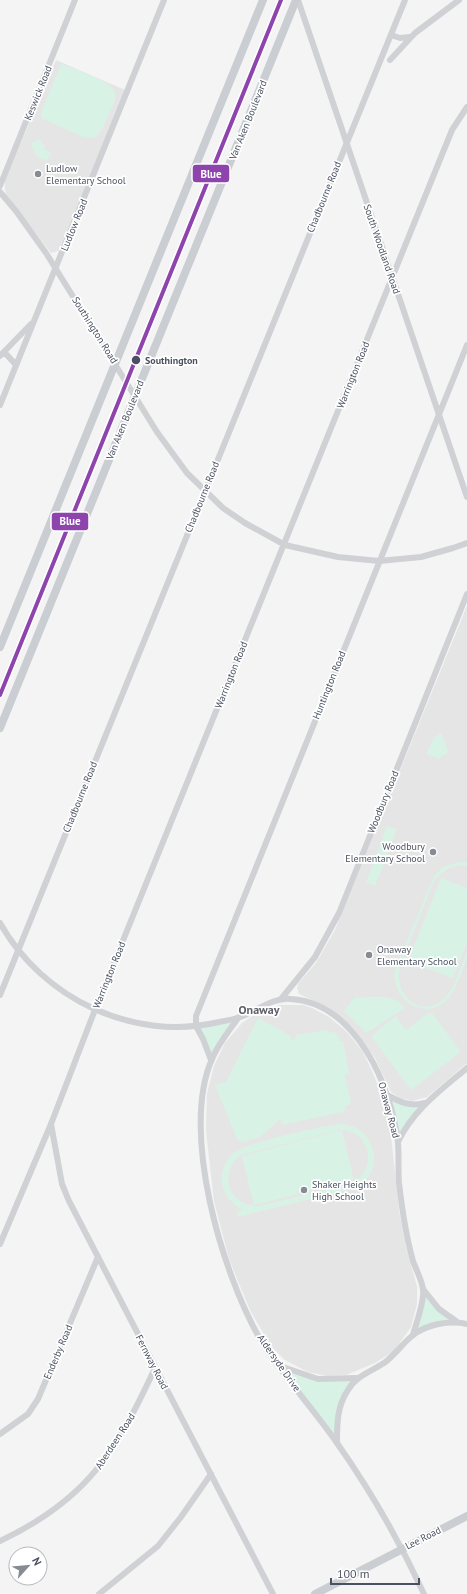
<svg xmlns="http://www.w3.org/2000/svg" width="467" height="1594" font-family="'PT Sans',sans-serif">
<style>
.education{fill:#e6e5e6}
.green{fill:#d8f2e6;fill-rule:evenodd}
.lines{fill:none;stroke-linecap:round;stroke-linejoin:round}
.minor{stroke:#cfd1d4;stroke-width:6}
.major{stroke:#caced2;stroke-width:8}
.rail-1-casing{stroke:#fff;stroke-width:7}
.rail-1{stroke:#8e44ad;stroke-width:4}
.poi-dot{fill:#868b94;stroke:#fff;stroke-width:1.5}
.stop-dot{fill:#4a5261;stroke:#fff;stroke-width:1.5}
.labels{text-anchor:middle;dominant-baseline:central;stroke-width:3.5;stroke-linejoin:round;paint-order:stroke}
.street-label{font-size:10px;fill:#4a5261;stroke:#fff}
.poi-label{font-size:10px;fill:#4a5261;stroke:#fff;text-anchor:start}
.stop-label{font-size:10px;font-weight:bold;fill:#4a5261;stroke:#fff;text-anchor:start}
.quarter-label{font-size:12px;font-weight:bold;fill:#5f6168;stroke:#fff}
.line-badge{stroke:#fff;stroke-width:1.5}
.badge-label{font-size:11px;text-anchor:middle;font-weight:bold;fill:#fff}
</style>
<rect width="100%" height="100%" fill="#f4f4f4"/>
<g class="education">
<polygon points="56,60 125,90 62,246 58,251 51,253 6,195 5,188 5,180"/>
<polygon points="467,606 467,1063 427,1097 412,1101 400,1098 391,1092 375,1058 355,1030 331,1009 299,994 297,988 298,984 316,963 335,930"/>
<polygon points="280,1005 303,1005 312,1008 329,1017 347,1032 363,1052 372,1071 384,1100 390,1126 399,1210 406,1247 417,1287 417,1304 411,1327 394,1351 375,1363 346,1375 327,1376 308,1372 285,1360 271,1346 251,1312 240,1286 229,1259 214,1201 206,1131 207,1093 214,1066 225,1043 242,1023 261,1010"/>
</g>
<g class="green">
<path d="M61 64C74 69 112 80 115 93 116 99 113 106 110 111 106 121 103 130 95 138L83 137 41 118V113Z"/>
<polygon points="40,139 42,144 45,145 44,149 51,152 47,161 37,157 31,143"/>
<polygon points="441,733 448,751 446,755 443,755 439,759 426,754 434,738"/>
<polygon points="387,826 397,829 375,886 366,882"/>
<path d="M459 862H467V866C452 864 441 871 433 883L400 966C393 990 415 1018 440 1002 455 992 461 966 467 950 467 961 463 968 460 977 456 986 452 995 445 1001 422 1022 391 998 395 970L434 876 443 867Z"/>
<polygon points="441,878 467,888 467,943 453,978 408,961"/>
<path d="M371 997C384 996 397 997 405 1008L366 1033 344 1011 354 998Z"/>
<polygon points="428,1013 432,1013 461,1052 411,1090 371,1036 396,1016 406,1030"/>
<polygon points="238,1018 211,1060 196,1026"/>
<polygon points="258,1018 291,1036 290,1040 296,1039 295,1035 327,1030 327,1033 335,1032 338,1035 340,1041 343,1041 349,1073 345,1074 351,1103 345,1107 346,1111 282,1125 280,1119 260,1137 242,1142 237,1139 215,1085 226,1082"/>
<polygon points="387,1095 397,1101 426,1103 398,1142"/>
<path d="M339 1124C368 1124 385 1156 366 1180L367 1185 238 1217 237 1212 243 1210C232 1205 223 1194 222 1182 221 1170 226 1159 235 1152 246 1143 322 1126 339 1124ZM338 1130C371 1128 380 1172 349 1184L259 1206C229 1208 217 1172 241 1155Z"/>
<polygon points="337,1131 342,1131 354,1180 254,1205 242,1156"/>
<polygon points="423,1289 456,1321 413,1335"/>
<polygon points="280,1366 306,1376 357,1378 344,1395 337,1443"/>
</g>
<g class="lines">
<g class="minor">
<polyline points="298,0 467,497"/>
<polyline points="391,35 400,38 410,37"/>
<polyline points="390,60 415,33 459,0"/>
<polyline points="0,186 75,0"/>
<polyline points="0,192 16,211 46,253 157,432 187,473 223,508 245,523 285,545 338,557 379,561 421,557 453,548 467,543"/>
<polyline points="3,353 7,355 16,365"/>
<polyline points="0,356 31,324"/>
<polyline points="0,405 164,0"/>
<path d="M0 923C43 999 133 1042 219 1022 225 1021 231 1020 237 1018 255 1013 271 997 291 999 356 1003 392 1087 398 1143 399 1156 398 1169 399 1183 402 1209 406 1236 413 1261 416 1270 422 1280 423 1289 425 1301 416 1323 413 1335"/>
<polyline points="0,995 405,0"/>
<polyline points="281,999 315,957 339,913 467,594"/>
<path d="M238 1018C229 1031 218 1044 212 1059 180 1131 222 1273 260 1339 281 1374 313 1408 337 1443 370 1490 400 1542 424 1594"/>
<polyline points="196,1026 196,1016 467,345"/>
<polyline points="196,1026 203,1039 211,1060"/>
<path d="M387 1095C400 1102 410 1107 425 1103"/>
<polyline points="51,1124 62,1184 69,1201 273,1594"/>
<path d="M398 1142C413 1110 441 1090 467 1068"/>
<polyline points="0,1244 51,1124 98,1002 452,130 467,107"/>
<polyline points="423,1289 439,1309 456,1321"/>
<polyline points="280,1366 318,1379 357,1378"/>
<polyline points="0,1434 28,1414 38,1399 98,1257"/>
<path d="M337 1443C337 1424 337 1406 348 1390 356 1376 370 1372 384 1363 395 1355 402 1344 412 1336 426 1324 450 1320 467 1324"/>
<path d="M0 1541C87 1500 116 1452 155 1368"/>
<polyline points="99,1594 158,1546 181,1517 211,1474"/>
</g>
<g class="major">
<polyline points="0,647 263,0"/>
<polyline points="0,728 296,0"/>
<polyline points="315,1594 467,1516"/>
</g>
<g class="rail-1-casing">
<polyline id="rail-1" points="0,695 281,0"/>
</g>
<use href="#rail-1" class="rail-1"/>
</g>
<g class="poi-dot">
<circle cx="38" cy="174" r="4"/>
<circle cx="433" cy="852" r="4"/>
<circle cx="369" cy="955" r="4"/>
<circle cx="304" cy="1190" r="4"/>
</g>
<circle class="stop-dot" cx="136" cy="360" r="5"/>
<g class="labels">
<g class="street-label">
<text transform="translate(38 93) rotate(-68)">Keswick Road</text>
<text transform="translate(248 120) rotate(-68)">Van Aken Boulevard</text>
<text transform="translate(324 197) rotate(-68)">Chadbourne Road</text>
<text transform="translate(74 225) rotate(-68)">Ludlow Road</text>
<text transform="translate(382 249) rotate(71)">South Woodland Road</text>
<text transform="translate(95 330) rotate(58)">Southington Road</text>
<text transform="translate(353 375) rotate(-68)">Warrington Road</text>
<text transform="translate(125 420) rotate(-68)">Van Aken Boulevard</text>
<text transform="translate(202 497) rotate(-68)">Chadbourne Road</text>
<text transform="translate(231 675) rotate(-68)">Warrington Road</text>
<text transform="translate(329 685) rotate(-68)">Huntington Road</text>
<text transform="translate(80 797) rotate(-68)">Chadbourne Road</text>
<text transform="translate(383 802) rotate(-68)">Woodbury Road</text>
<text transform="translate(109 975) rotate(-68)">Warrington Road</text>
<text transform="translate(389 1110) rotate(75)">Onaway Road</text>
<text transform="translate(58 1352) rotate(-67)">Enderby Road</text>
<text transform="translate(152 1362) rotate(63)">Fernway Road</text>
<text transform="translate(279 1363) rotate(55)">Aldersyde Drive</text>
<text transform="translate(115 1441) rotate(-57)">Aberdeen Road</text>
<text transform="translate(423 1538) rotate(-27)">Lee Road</text>
</g>
<g class="poi-label">
<text x="46" y="168">Ludlow<tspan x="46" dy="12">Elementary School</tspan></text>
<text x="425" y="846" text-anchor="end">Woodbury<tspan x="425" dy="12">Elementary School</tspan></text>
<text x="377" y="949">Onaway<tspan x="377" dy="12">Elementary School</tspan></text>
<text x="312" y="1184">Shaker Heights<tspan x="312" dy="12">High School</tspan></text>
</g>
<g class="stop-label">
<text x="145" y="360">Southington</text>
</g>
<g class="quarter-label">
<text x="259" y="1009">Onaway</text>
</g>
</g>
<g class="line-badge">
<rect x="192" y="164" width="38" height="19" rx="4" fill="#8e44ad"/>
<rect x="51" y="512" width="38" height="19" rx="4" fill="#8e44ad"/>
</g>
<g class="badge-label">
<text x="211" y="178">Blue</text>
<text x="70" y="525">Blue</text>
</g>
<g transform="translate(28 1566) rotate(63)"><circle r="19" fill="#ffffff" stroke="#b7bac0"/>
<path d="M0-3L7 15L0 10L-7 15Z" fill="#868b94"/>
<text y="-6" font-size="11" font-weight="bold" text-anchor="middle" fill="#4a5261">N</text>
</g>
<path d="M331 1578v6h88v-6" fill="none" stroke="#4a5261" stroke-width="2"/>
<text x="337" y="1578" font-size="12" fill="#4a5261" stroke="#ffffff" stroke-width="3" paint-order="stroke">100 m</text>
</svg>
